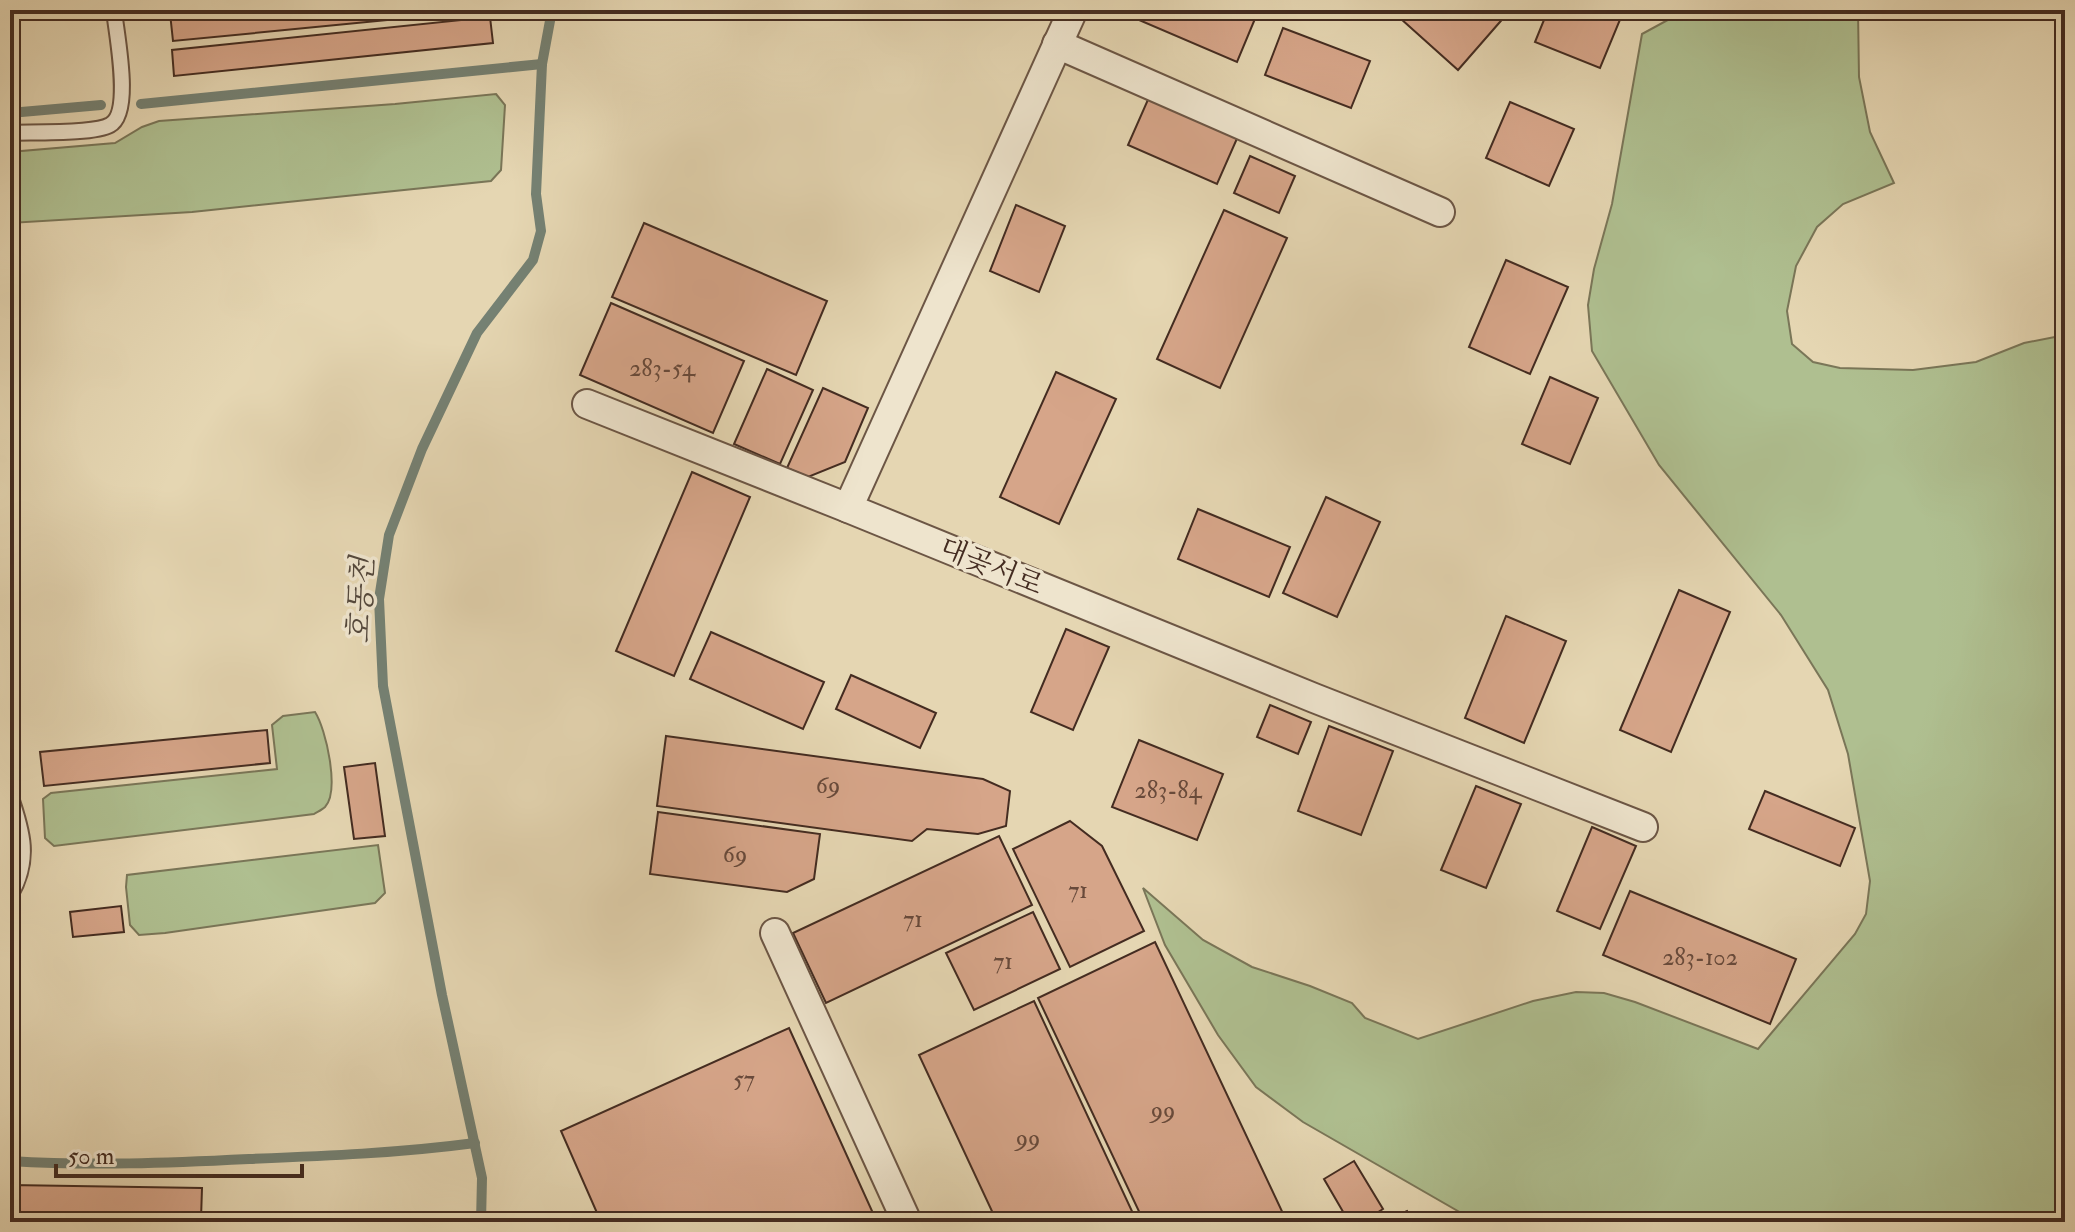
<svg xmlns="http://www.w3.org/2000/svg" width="2075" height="1232" font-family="'IM FELL Double Pica','Noto Serif KR',serif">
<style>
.green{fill:#afbf90;stroke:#7a7658;stroke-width:2}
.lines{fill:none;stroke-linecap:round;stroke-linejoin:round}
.stream{stroke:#758173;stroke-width:10}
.building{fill:#d6a589;stroke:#442c21;stroke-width:2}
.service-casing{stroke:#6c5645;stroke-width:18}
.minor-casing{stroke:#6c5645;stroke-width:32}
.service{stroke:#eee4cd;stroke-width:14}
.minor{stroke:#eee4cd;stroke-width:28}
.labels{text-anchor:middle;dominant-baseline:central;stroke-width:7;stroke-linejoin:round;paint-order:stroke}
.number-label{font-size:24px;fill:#684a3b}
.street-label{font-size:28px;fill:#442c21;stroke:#eee4cd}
.water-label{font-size:30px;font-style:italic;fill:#54483c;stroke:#eee4cd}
</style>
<rect width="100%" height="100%" fill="#e5d6b2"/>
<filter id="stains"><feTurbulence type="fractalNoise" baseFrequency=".0025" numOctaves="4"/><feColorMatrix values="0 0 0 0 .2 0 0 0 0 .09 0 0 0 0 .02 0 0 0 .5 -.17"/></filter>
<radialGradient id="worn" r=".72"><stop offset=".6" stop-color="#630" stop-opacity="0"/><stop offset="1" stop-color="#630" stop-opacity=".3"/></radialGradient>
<g class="green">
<polygon points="1686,10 1858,10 1859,77 1870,132 1894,183 1843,204 1817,227 1796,266 1787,311 1792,344 1813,362 1840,368 1913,370 1976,362 2024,343 2065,335 2065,1222 1477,1222 1303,1122 1256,1087 1218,1035 1165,945 1143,888 1203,940 1252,967 1310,986 1352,1003 1365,1018 1418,1039 1533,1001 1576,992 1604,993 1635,1002 1758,1049 1855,934 1866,914 1870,881 1848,754 1828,690 1781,615 1659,465 1592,351 1588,305 1594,269 1612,204 1642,34"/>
<polygon points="496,94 505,105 501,170 491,181 192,212 10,223 10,152 115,143 142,127 159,121 395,104"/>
<path d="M315 712C326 729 340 791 325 807 322 810 317 812 314 814L54 846 45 838 43 799 51 793 277 769 272 725 283 716Z"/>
<polygon points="378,845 385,893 375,903 165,933 139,935 130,925 126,887 127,875"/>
</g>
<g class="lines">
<g class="stream">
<polyline points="141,104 542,64"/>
<polyline points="10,113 101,105"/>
<path d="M10 1161C90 1166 169 1163 249 1159 325 1156 400 1153 475 1143"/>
<polyline points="481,1222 482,1178 442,995 383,686 379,599 389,535 422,449 477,333 533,260 541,231 536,194 542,64 552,10"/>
</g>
</g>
<g class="building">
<polygon points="197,10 490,10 173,41 170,13"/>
<polygon points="1127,10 1247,10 1257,14 1237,62 1125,14"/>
<polygon points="1391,10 1500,10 1506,15 1458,70"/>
<polygon points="1548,10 1624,10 1600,68 1535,42"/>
<polygon points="490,17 493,43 174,76 172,50"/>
<polygon points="1283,28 1370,61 1351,108 1265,75"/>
<polygon points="1150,95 1239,134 1217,184 1128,145"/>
<polygon points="1510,102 1574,129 1549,186 1486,158"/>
<polygon points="1250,156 1295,176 1279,213 1234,193"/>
<polygon points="1016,205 1065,226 1039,292 990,271"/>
<polygon points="1224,210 1287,238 1220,388 1157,359"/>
<polygon points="644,223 827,301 796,375 612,297"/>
<polygon points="1506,260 1568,287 1530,374 1469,347"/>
<polygon points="611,303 744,361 713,433 580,375"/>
<polygon points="767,369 813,390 780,464 734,444"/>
<polygon points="1056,372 1116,399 1059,524 1000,497"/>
<polygon points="1550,377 1598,398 1570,464 1522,444"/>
<polygon points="823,388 868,408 845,462 808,477 787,468"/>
<polygon points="692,472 750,497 674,676 616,651"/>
<polygon points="1326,497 1380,522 1337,617 1283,593"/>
<polygon points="1198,509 1290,547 1269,597 1178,559"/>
<polygon points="1679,590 1730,612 1671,752 1620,730"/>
<polygon points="1506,616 1566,641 1524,743 1465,718"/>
<polygon points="1066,629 1109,647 1073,730 1031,712"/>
<polygon points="711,632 824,682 803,729 690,679"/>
<polygon points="851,675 936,713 920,748 836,709"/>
<polygon points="1270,705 1311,722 1298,754 1257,737"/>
<polygon points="1329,726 1393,751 1361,835 1298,811"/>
<polygon points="267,730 270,763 44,786 40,752"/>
<polygon points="666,736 983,779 1010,791 1006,826 978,834 927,829 912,841 657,806"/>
<polygon points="1139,740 1223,774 1197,840 1112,807"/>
<polygon points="375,763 385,836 354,839 344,767"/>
<polygon points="1476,786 1521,804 1486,888 1441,870"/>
<polygon points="1765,791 1855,828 1840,866 1749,829"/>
<polygon points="658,812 820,834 814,879 787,892 650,874"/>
<polygon points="1070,821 1102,846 1144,931 1070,967 1013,849"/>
<polygon points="1592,827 1636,846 1600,929 1557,911"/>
<polygon points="999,836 1032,905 826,1003 793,933"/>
<polygon points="1630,891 1796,959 1770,1024 1603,955"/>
<polygon points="121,906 124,932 73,937 70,912"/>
<polygon points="1033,912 1060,969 974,1010 946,953"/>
<polygon points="1155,942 1287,1222 1144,1222 1038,998"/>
<polygon points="1034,1001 1137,1222 997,1222 919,1055"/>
<polygon points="789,1028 877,1222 601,1222 561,1131"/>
<polygon points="1354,1161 1383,1209 1362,1222 1349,1222 1324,1179"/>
<polygon points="10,1185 202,1188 201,1219 10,1216"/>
<polygon points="1407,1211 1412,1222 1382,1222"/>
</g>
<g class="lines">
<g class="service-casing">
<g id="service">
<path d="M10 133C31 132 95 134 110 125 133 113 116 33 114 10"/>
<path d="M10 795C23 832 31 860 10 896"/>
</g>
</g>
<g class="minor-casing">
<g id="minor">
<polyline points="1073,10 848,508 1314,698 1643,827"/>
<polyline points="1057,44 1440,212"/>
<polyline points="587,404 848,508"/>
<polyline points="775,933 907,1222"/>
</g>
</g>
<use href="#service" class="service"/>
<use href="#minor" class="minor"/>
</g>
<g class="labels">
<g class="number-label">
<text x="662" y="368">283-54</text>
<text x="828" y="785">69</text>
<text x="1168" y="790">283-84</text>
<text x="735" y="854">69</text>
<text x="1078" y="890">71</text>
<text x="913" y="919">71</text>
<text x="1700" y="957">283-102</text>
<text x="1003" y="961">71</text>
<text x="744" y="1079">57</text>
<text x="1163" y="1110">99</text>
<text x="1028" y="1138">99</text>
</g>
<g class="street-label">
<text transform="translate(991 567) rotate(22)">대곶서로</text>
</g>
<g class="water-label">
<text transform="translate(361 600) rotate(-87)">호동천</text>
</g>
</g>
<rect width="2075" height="1232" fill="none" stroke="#e5d6b2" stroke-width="40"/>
<rect x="12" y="12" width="2051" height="1208" fill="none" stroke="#442c21" stroke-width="4"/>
<rect x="20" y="20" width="2035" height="1192" fill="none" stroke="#442c21" stroke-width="2"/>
<path d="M56 1164v12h246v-12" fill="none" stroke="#442c21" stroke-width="4"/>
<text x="68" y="1164" font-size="24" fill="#442c21" stroke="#eee4cd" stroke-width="6" paint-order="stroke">50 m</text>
<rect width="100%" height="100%" filter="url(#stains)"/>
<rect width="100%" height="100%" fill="url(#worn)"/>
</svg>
